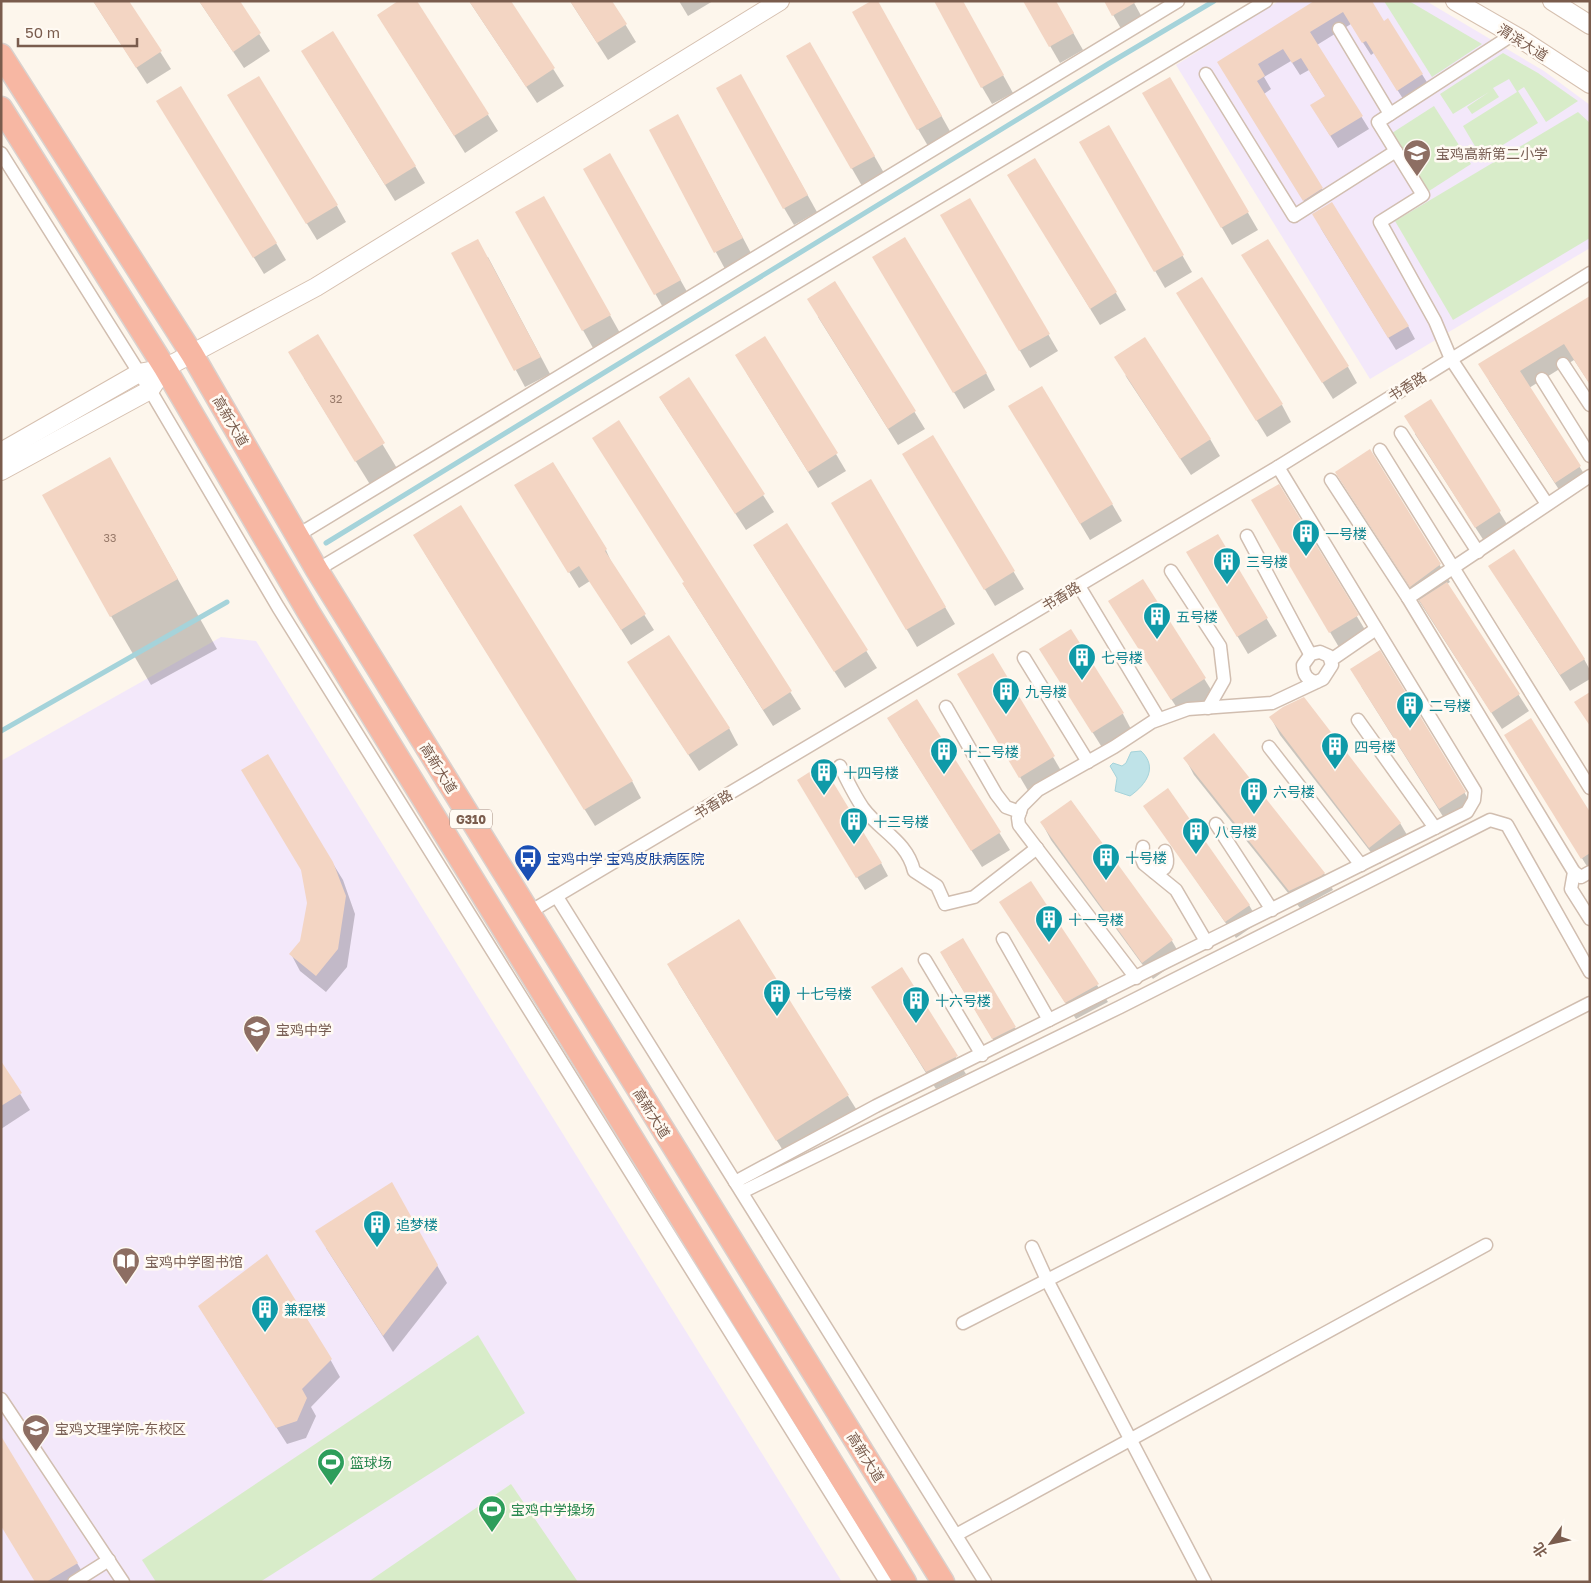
<svg xmlns="http://www.w3.org/2000/svg" width="1591" height="1583" font-family="'Golos Text','Noto Sans SC',sans-serif">
<style>
.education{fill:#f3e8fa}
.green{fill:#d8ecc9}
.water{fill:#bfe3e8;stroke:#a5d3da}
.shadow{fill:#0003}
.lines{fill:none;stroke-linecap:round;stroke-linejoin:round}
.stream{stroke:#a5d3da;stroke-width:5}
.building{fill:#f3d5c3}
.street-casing{stroke:#d1beb0;stroke-width:15}
.secondary-casing{stroke:#d6c0b0;stroke-width:20}
.highway-casing{stroke:#dad1cd;stroke-width:25}
.street{stroke:#fff;stroke-width:12}
.secondary{stroke:#fff;stroke-width:18}
.highway{stroke:#f7b7a3;stroke-width:22}
.labels{text-anchor:middle;dominant-baseline:central;stroke-width:5;stroke-linejoin:round;paint-order:stroke}
.number-label{font-size:11px;fill:#987a6a}
.shield{fill:#fffaf3;stroke:#a28b7f;stroke-width:1}
.shield-label{font-size:12px;font-weight:bold;fill:#7a5c4d}
.street-label{font-size:14px;fill:#7a5c4d;stroke:#fffaf3}
.education-label{font-size:14px;fill:#785e54;stroke:#fffaf3;text-anchor:start}
.culture-label{font-size:14px;fill:#0d838f;stroke:#fffaf3;text-anchor:start}
.transit-label{font-size:14px;fill:#164399;stroke:#fffaf3;text-anchor:start}
.leisure-label{font-size:14px;fill:#27864d;stroke:#fffaf3;text-anchor:start}
</style>
<rect width="100%" height="100%" fill="#fdf6ec"/>
<g class="education">
<polygon points="1279,1 1426,1 1544,71 1590,105 1590,248 1370,379 1176,65"/>
<polygon points="221,637 256,641 842,1582 1,1582 1,761"/>
</g>
<g class="green">
<polygon points="1384,1 1409,1 1482,44 1432,77"/>
<polygon points="1503,53 1538,73 1578,101 1546,122 1524,87 1518,91 1538,123 1482,158 1463,126 1517,92 1509,79 1493,88 1499,97 1472,114 1467,107 1489,92 1453,114 1440,94"/>
<polygon points="1434,106 1471,164 1429,191 1392,133"/>
<polygon points="1578,112 1590,123 1590,238 1453,320 1395,221"/>
<polygon points="478,1335 525,1413 260,1582 156,1582 142,1560"/>
<polygon points="511,1484 578,1582 368,1582"/>
</g>
<path class="water" d="M1141 751C1158 767 1147 784 1130 796L1115 791 1117 778 1110 766 1113 763 1122 766 1126 763 1131 752Z"/>
<g class="shadow">
<polygon points="93,1 128,1 171,69 147,84"/>
<polygon points="199,1 238,1 270,51 244,68"/>
<polygon points="469,1 510,1 564,86 537,103"/>
<polygon points="570,1 611,1 636,42 608,60"/>
<polygon points="679,1 713,1 688,16"/>
<polygon points="962,1 1013,93 992,104 982,87"/>
<polygon points="1024,1 1055,1 1083,50 1060,63"/>
<polygon points="1105,1 1133,1 1144,21 1123,32"/>
<polygon points="1316,1 1384,22 1388,20 1430,87 1405,102 1374,53 1371,55 1351,24 1317,45 1369,129 1338,148 1319,118 1326,97 1309,70 1300,75 1291,61 1264,77 1271,89 1264,94 1329,201 1311,212 1226,75"/>
<polygon points="378,15 488,115 498,131 465,153"/>
<polygon points="886,17 951,133 928,146 918,129"/>
<polygon points="810,44 884,173 862,186 787,56"/>
<polygon points="313,69 415,166 425,183 395,201"/>
<polygon points="1170,79 1258,230 1232,245 1144,94"/>
<polygon points="750,92 817,212 794,225 784,208"/>
<polygon points="239,113 337,206 346,222 317,240"/>
<polygon points="168,118 276,243 286,260 264,274"/>
<polygon points="1108,127 1192,272 1165,288 1081,143"/>
<polygon points="650,130 687,133 752,255 725,269"/>
<polygon points="610,155 690,297 665,311 585,169"/>
<polygon points="1019,192 1116,293 1126,310 1100,325"/>
<polygon points="544,198 620,333 593,348 517,213"/>
<polygon points="970,200 1058,351 1030,368 942,216"/>
<polygon points="1320,227 1408,326 1415,339 1396,350"/>
<polygon points="453,254 488,257 550,374 525,387"/>
<polygon points="1253,273 1348,367 1357,383 1333,399"/>
<polygon points="883,274 986,373 995,390 964,409"/>
<polygon points="835,283 925,429 898,445 818,317"/>
<polygon points="1590,298 1590,384 1574,360 1529,388 1590,483 1565,499 1489,381"/>
<polygon points="1188,311 1282,405 1291,422 1267,437"/>
<polygon points="317,336 398,470 371,486 304,378"/>
<polygon points="746,372 836,454 846,471 818,488"/>
<polygon points="1125,375 1210,439 1220,456 1191,475"/>
<polygon points="688,379 774,512 746,530 660,398"/>
<polygon points="1430,401 1510,529 1486,544 1415,434"/>
<polygon points="619,422 801,709 773,726 683,584 685,583"/>
<polygon points="1020,423 1112,504 1122,521 1090,540"/>
<polygon points="932,437 1024,589 995,606 913,471"/>
<polygon points="1370,451 1450,582 1447,584 1529,711 1502,729 1336,473"/>
<polygon points="871,481 955,624 917,647 833,504"/>
<polygon points="1278,486 1367,633 1340,649 1253,501"/>
<polygon points="525,501 606,550 613,566 654,630 631,645 590,581 579,588"/>
<polygon points="787,525 877,668 845,688 754,546"/>
<polygon points="149,528 217,649 151,685 111,616"/>
<polygon points="1217,536 1277,636 1248,654 1188,553"/>
<polygon points="424,552 632,781 641,798 595,826"/>
<polygon points="1143,581 1215,696 1182,716 1120,618"/>
<polygon points="1500,583 1584,659 1590,670 1590,679 1570,691"/>
<polygon points="1379,652 1475,810 1449,826 1361,686"/>
<polygon points="993,655 1063,774 1030,794 959,674"/>
<polygon points="1051,666 1123,714 1132,731 1103,749"/>
<polygon points="639,679 729,728 738,745 699,771"/>
<polygon points="917,701 1010,850 982,867 898,735"/>
<polygon points="1271,718 1400,823 1410,840 1380,864 1280,735"/>
<polygon points="1515,752 1590,815 1590,871"/>
<polygon points="1185,758 1324,873 1333,890 1300,908 1194,775"/>
<polygon points="806,793 881,863 888,876 865,890"/>
<polygon points="1071,801 1172,941 1182,958 1153,979 1051,840 1042,823"/>
<polygon points="1145,806 1249,905 1259,922 1236,938"/>
<polygon points="332,862 343,880 355,914 347,967 326,992 300,971 291,954 301,942"/>
<polygon points="1031,883 1108,1002 1076,1019 1011,919"/>
<polygon points="962,940 1022,1040 1000,1051 948,965"/>
<polygon points="901,969 966,1074 936,1089 883,1004"/>
<polygon points="678,982 848,1096 858,1112 787,1157"/>
<polygon points="1,1063 30,1110 1,1129"/>
<polygon points="391,1184 447,1283 393,1352 326,1248"/>
<polygon points="210,1324 330,1359 340,1377 311,1407 316,1416 306,1438 287,1444"/>
<polygon points="1,1438 77,1563 87,1580 36,1582"/>
</g>
<g class="lines">
<g class="stream">
<polyline points="326,543 1108,64 1214,1"/>
<polyline points="1,731 227,602"/>
</g>
</g>
<g class="building">
<polygon points="93,1 129,1 162,51 136,68"/>
<polygon points="199,1 240,1 261,33 233,52"/>
<polygon points="398,1 417,1 489,114 454,136 377,15"/>
<polygon points="469,1 511,1 555,68 526,87"/>
<polygon points="570,1 612,1 627,24 597,43"/>
<polygon points="871,1 878,1 942,116 917,130 852,12"/>
<polygon points="934,1 963,1 1004,75 981,88"/>
<polygon points="1023,1 1056,1 1074,33 1049,47"/>
<polygon points="1104,1 1138,1 1112,16"/>
<polygon points="1314,1 1372,1 1384,21 1388,18 1423,74 1397,91 1366,41 1362,43 1343,12 1310,32 1363,116 1330,136 1310,105 1325,96 1301,58 1292,63 1283,49 1258,64 1265,76 1257,81 1323,188 1303,201 1217,62"/>
<polygon points="333,31 416,166 385,185 301,51"/>
<polygon points="810,42 875,156 851,169 786,56"/>
<polygon points="741,74 808,195 783,209 716,88"/>
<polygon points="259,76 338,205 306,224 227,95"/>
<polygon points="1170,77 1249,212 1221,228 1142,93"/>
<polygon points="181,86 277,243 253,258 156,101"/>
<polygon points="678,114 743,238 714,253 649,130"/>
<polygon points="1109,125 1184,255 1154,272 1079,142"/>
<polygon points="610,153 681,280 654,295 583,169"/>
<polygon points="1035,158 1117,292 1090,309 1007,175"/>
<polygon points="544,196 611,315 582,331 515,212"/>
<polygon points="970,198 1050,334 1019,351 940,215"/>
<polygon points="1332,202 1409,326 1388,338 1312,214"/>
<polygon points="905,237 987,373 953,393 872,257"/>
<polygon points="478,239 541,357 514,371 451,253"/>
<polygon points="1268,239 1349,366 1322,383 1241,255"/>
<polygon points="1202,277 1283,404 1256,421 1176,293"/>
<polygon points="835,281 916,411 888,429 807,299"/>
<polygon points="1590,296 1590,385 1564,344 1520,371 1581,466 1555,483 1478,364"/>
<polygon points="318,334 385,443 355,462 288,352"/>
<polygon points="765,336 838,453 808,472 735,355"/>
<polygon points="1145,337 1211,439 1180,459 1114,357"/>
<polygon points="689,377 765,494 735,514 659,397"/>
<polygon points="1042,386 1113,504 1080,524 1008,406"/>
<polygon points="1431,399 1501,511 1475,528 1404,416"/>
<polygon points="619,420 792,691 763,710 682,583 684,582 592,438"/>
<polygon points="933,435 1015,571 984,590 902,454"/>
<polygon points="1370,449 1441,564 1410,587 1335,472"/>
<polygon points="110,457 178,579 110,617 42,495"/>
<polygon points="553,462 607,549 605,551 646,614 621,630 579,566 568,573 514,485"/>
<polygon points="871,479 946,607 906,630 831,503"/>
<polygon points="1279,484 1359,615 1329,633 1251,500"/>
<polygon points="461,505 633,781 584,810 413,535"/>
<polygon points="787,523 868,650 834,672 753,545"/>
<polygon points="1218,534 1268,618 1237,637 1186,552"/>
<polygon points="1514,549 1585,659 1560,675 1488,566"/>
<polygon points="1143,579 1206,678 1171,700 1108,601"/>
<polygon points="1447,582 1520,694 1491,713 1419,600"/>
<polygon points="1071,629 1124,713 1092,733 1039,649"/>
<polygon points="669,635 730,728 688,755 627,662"/>
<polygon points="1380,650 1466,792 1439,809 1350,669"/>
<polygon points="993,653 1055,756 1019,778 957,674"/>
<polygon points="1590,692 1590,726 1574,702"/>
<polygon points="1304,697 1401,823 1369,848 1269,717 1283,707"/>
<polygon points="917,699 1001,832 971,851 887,718"/>
<polygon points="1531,718 1590,812 1590,853 1581,859 1504,735"/>
<polygon points="1214,733 1325,873 1321,876 1289,891 1183,758"/>
<polygon points="268,754 333,862 346,896 338,949 316,976 289,954 300,941 307,903 301,870 241,770"/>
<polygon points="822,764 882,863 856,878 797,780"/>
<polygon points="1168,788 1250,905 1225,922 1143,806"/>
<polygon points="1071,800 1173,940 1142,963 1040,822"/>
<polygon points="1031,881 1099,984 1065,1003 999,902"/>
<polygon points="739,919 849,1095 776,1141 667,964"/>
<polygon points="963,938 1016,1027 992,1039 940,952"/>
<polygon points="902,967 958,1056 926,1072 871,987"/>
<polygon points="1,1061 22,1093 1,1106"/>
<polygon points="392,1182 438,1265 383,1336 315,1231"/>
<polygon points="267,1254 332,1359 302,1389 307,1398 297,1421 276,1428 198,1306"/>
<polygon points="1,1436 78,1563 46,1582 35,1582 1,1526"/>
</g>
<g class="lines">
<g class="street-casing">
<g id="street">
<polyline points="1339,29 1390,114"/>
<polyline points="1512,35 1378,122 1423,195 1380,222 1435,321 1451,359 1547,504"/>
<polyline points="1206,74 1294,216 1396,151"/>
<polyline points="1,153 150,390 278,607 886,1582"/>
<polyline points="1563,364 1590,405"/>
<polyline points="1542,379 1590,456"/>
<polyline points="1401,433 1478,552"/>
<polyline points="1380,450 1590,788"/>
<polyline points="1590,476 1408,598 1574,872 1571,889 1590,919"/>
<polyline points="1331,480 1408,598"/>
<polyline points="298,535 1178,1"/>
<polyline points="1247,536 1310,654"/>
<polyline points="317,570 1266,1"/>
<polyline points="1171,571 1220,646 1224,680 1208,708"/>
<polyline points="1079,586 1159,719"/>
<polyline points="1024,658 1088,762"/>
<polyline points="1331,660 1376,629"/>
<polyline points="946,707 996,794 1006,807 1020,812"/>
<polyline points="1358,720 1435,828"/>
<polyline points="1269,747 1361,865"/>
<path d="M840 766C847 780 854 795 863 808 880 831 907 841 914 871L937 886 945 904 974 897 1037 848"/>
<polyline points="1216,824 1272,910"/>
<polyline points="1143,847 1141,857 1144,864 1176,890 1207,943"/>
<path d="M1154 872C1168 871 1169 862 1165 851"/>
<polyline points="1574,872 1581,877 1590,872"/>
<polyline points="557,897 985,1582"/>
<polyline points="528,913 1278,467 1590,273"/>
<polyline points="1003,939 1049,1020"/>
<polyline points="925,960 982,1055"/>
<path d="M1136 978 1019 825 1018 818 1022 806 1038 790 1114 747 1152 722 1188 709 1272 703 1323 679 1332 665 1329 656 1320 652 1311 654 1303 665C1303 674 1307 681 1317 682"/>
<polyline points="735,1182 876,1106 1467,812 1474,800 1475,791 1278,467"/>
<polyline points="742,1192 1120,1007 1490,820 1507,825 1590,972"/>
<polyline points="1032,1247 1047,1280 1205,1582"/>
<polyline points="963,1323 1590,1003"/>
<polyline points="1,1399 123,1582"/>
<polyline points="956,1535 1486,1245"/>
<polyline points="74,1582 109,1560"/>
</g>
</g>
<g class="secondary-casing">
<g id="secondary">
<polyline points="1455,1 1521,39 1590,84"/>
<polyline points="1552,1 1590,25"/>
<polyline points="1,452 139,373 165,368 316,287 780,1"/>
<polyline points="1,471 150,390 165,368"/>
</g>
</g>
<g class="highway-casing">
<g id="highway">
<polyline points="1,55 192,354 317,570 943,1582"/>
<polyline points="1,108 165,368 309,613 905,1582"/>
</g>
</g>
<use href="#street" class="street"/>
<use href="#secondary" class="secondary"/>
<use href="#highway" class="highway"/>
</g>
<defs>
<g id="school-pin" transform="scale(1.4375)"><path d="M0 17L-7.5 6A9.5 9.5 0 1 1 7.5 6Z" fill="#8d6e63" stroke="#fffaf3"/><path d="M0-5L7-2L0 1L-7-2ZM-4 1L0 2.5L4 1V4Q0 6-4 4Z" fill="#fff"/></g>
<g id="building-pin" transform="scale(1.4375)"><path d="M0 17L-7.5 6A9.5 9.5 0 1 1 7.5 6Z" fill="#0f9aa8" stroke="#fffaf3"/><path d="M-4-6H4V6H1V3H-1V6H-4ZM-2.5-4.3h1.7v1.8h-1.7ZM.8-4.3h1.7v1.8H.8ZM-2.5-1h1.7V.8h-1.7ZM.8-1h1.7V.8H.8Z" fill="#fff"/></g>
<g id="bus-pin" transform="scale(1.4375)"><path d="M0 17L-7.5 6A9.5 9.5 0 1 1 7.5 6Z" fill="#1a4fb4" stroke="#fffaf3"/><path d="M-5-6H5V4H4V6H2V4H-2V6H-4V4H-5ZM-3.5-4V0h7V-4ZM-3.5 1.2v1.5H-2V1.2ZM2 1.2v1.5H3.5V1.2Z" fill="#fff"/></g>
<g id="library-pin" transform="scale(1.4375)"><path d="M0 17L-7.5 6A9.5 9.5 0 1 1 7.5 6Z" fill="#8d6e63" stroke="#fffaf3"/><path d="M-6-4Q-3-5.5-.7-3.5V5Q-3 3-6 4ZM6-4Q3-5.5 .7-3.5V5Q3 3 6 4Z" fill="#fff"/></g>
<g id="university-pin" transform="scale(1.4375)"><path d="M0 17L-7.5 6A9.5 9.5 0 1 1 7.5 6Z" fill="#8d6e63" stroke="#fffaf3"/><path d="M0-5L7-2L0 1L-7-2ZM-4 1L0 2.5L4 1V4Q0 6-4 4Z" fill="#fff"/></g>
<g id="stadium-pin" transform="scale(1.4375)"><path d="M0 17L-7.5 6A9.5 9.5 0 1 1 7.5 6Z" fill="#2e9e5b" stroke="#fffaf3"/><path d="M0-5a6.5 5 0 1 0 0 10a6.5 5 0 1 0 0-10ZM-3.5-1.8h7v3.6h-7Z" fill="#fff"/></g>
</defs>
<g fill-rule="evenodd">
<use href="#school-pin" x="1417" y="153"/>
<use href="#building-pin" x="1306" y="533"/>
<use href="#building-pin" x="1227" y="561"/>
<use href="#building-pin" x="1157" y="616"/>
<use href="#building-pin" x="1082" y="657"/>
<use href="#building-pin" x="1006" y="691"/>
<use href="#building-pin" x="1410" y="705"/>
<use href="#building-pin" x="1335" y="746"/>
<use href="#building-pin" x="944" y="751"/>
<use href="#building-pin" x="824" y="772"/>
<use href="#building-pin" x="1254" y="791"/>
<use href="#building-pin" x="854" y="821"/>
<use href="#building-pin" x="1196" y="831"/>
<use href="#building-pin" x="1106" y="857"/>
<use href="#bus-pin" x="528" y="858"/>
<use href="#building-pin" x="1049" y="919"/>
<use href="#building-pin" x="777" y="993"/>
<use href="#building-pin" x="916" y="1000"/>
<use href="#school-pin" x="257" y="1029"/>
<use href="#building-pin" x="377" y="1224"/>
<use href="#library-pin" x="126" y="1261"/>
<use href="#building-pin" x="265" y="1309"/>
<use href="#university-pin" x="36" y="1428"/>
<use href="#stadium-pin" x="331" y="1462"/>
<use href="#stadium-pin" x="492" y="1509"/>
</g>
<g class="labels">
<g class="number-label">
<text x="336" y="398">32</text>
<text x="110" y="537">33</text>
</g>
<rect class="shield" x="450" y="809.5" width="42" height="19" rx="4"/>
<g class="shield-label">
<text x="471" y="819">G310</text>
</g>
<g class="street-label">
<text transform="translate(1523 42) rotate(32)">渭滨大道</text>
<text transform="translate(1407 386) rotate(-32)">书香路</text>
<text transform="translate(231 421) rotate(60)">高新大道</text>
<text transform="translate(1061 596) rotate(-31)">书香路</text>
<text transform="translate(439 768) rotate(58)">高新大道</text>
<text transform="translate(713 804) rotate(-31)">书香路</text>
<text transform="translate(652 1113) rotate(58)">高新大道</text>
<text transform="translate(866 1457) rotate(58)">高新大道</text>
</g>
<g class="education-label">
<text x="1436" y="153">宝鸡高新第二小学</text>
<text x="276" y="1029">宝鸡中学</text>
<text x="145" y="1261">宝鸡中学图书馆</text>
<text x="55" y="1428">宝鸡文理学院-东校区</text>
</g>
<g class="culture-label">
<text x="1325" y="533">一号楼</text>
<text x="1246" y="561">三号楼</text>
<text x="1176" y="616">五号楼</text>
<text x="1101" y="657">七号楼</text>
<text x="1025" y="691">九号楼</text>
<text x="1429" y="705">二号楼</text>
<text x="1354" y="746">四号楼</text>
<text x="963" y="751">十二号楼</text>
<text x="843" y="772">十四号楼</text>
<text x="1273" y="791">六号楼</text>
<text x="873" y="821">十三号楼</text>
<text x="1215" y="831">八号楼</text>
<text x="1125" y="857">十号楼</text>
<text x="1068" y="919">十一号楼</text>
<text x="796" y="993">十七号楼</text>
<text x="935" y="1000">十六号楼</text>
<text x="396" y="1224">追梦楼</text>
<text x="284" y="1309">兼程楼</text>
</g>
<g class="transit-label">
<text x="547" y="858">宝鸡中学 宝鸡皮肤病医院</text>
</g>
<g class="leisure-label">
<text x="350" y="1462">篮球场</text>
<text x="511" y="1509">宝鸡中学操场</text>
</g>
</g>
<rect width="1591" height="1583" fill="none" stroke="#7a5c4d" stroke-width="5"/>
<g transform="translate(1551 1543) rotate(237)" stroke="#fffaf3" stroke-width="4" paint-order="stroke">
<path d="M0-4L9 19L0 12L-9 19Z" fill="#7a5c4d"/>
<text y="-8" font-size="14" font-weight="bold" text-anchor="middle" fill="#7a5c4d">北</text>
</g>
<path d="M18 38v8h119v-8" fill="none" stroke="#7a5c4d" stroke-width="2.5"/>
<text x="25" y="38" font-size="15" fill="#7a5c4d" stroke="#fffaf3" stroke-width="4" paint-order="stroke">50 m</text>
</svg>
